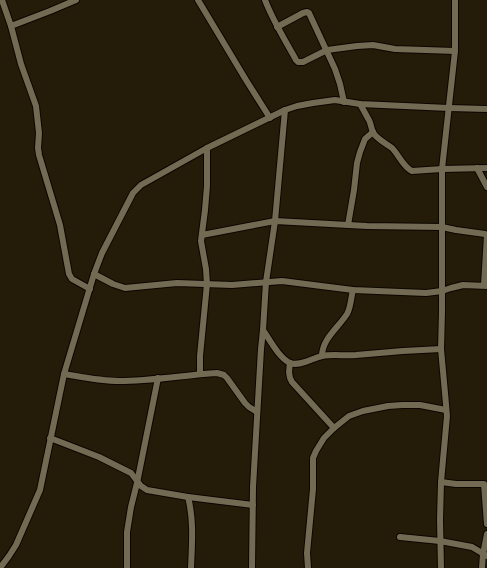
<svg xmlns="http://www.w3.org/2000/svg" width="487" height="568" font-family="Merriweather,serif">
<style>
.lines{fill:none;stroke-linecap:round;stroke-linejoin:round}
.street-casing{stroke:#0d0600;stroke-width:8}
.street{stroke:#736a53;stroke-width:6}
</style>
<rect width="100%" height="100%" fill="#241c08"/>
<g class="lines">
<g class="street-casing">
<g id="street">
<polyline points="2,0 11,26 21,64 36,106 39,133 38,148 39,155 60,225 69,274 72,279 90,289"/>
<polyline points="198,0 246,80 270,118"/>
<path d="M265 0C273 21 285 40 296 60L298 62H303L327 50 357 46 373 45 395 49 455 51"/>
<polyline points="11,26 50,11 76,0"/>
<polyline points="277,27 303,13 307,12 309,13 335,69 340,84 344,102"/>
<path d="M360 104C363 109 366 115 369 120 371 124 371 128 373 132 375 138 387 144 392 148 399 155 403 167 412 171L442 169 487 168"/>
<polyline points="477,168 487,187"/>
<polyline points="348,225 354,190 357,163 360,152 365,139 373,132"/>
<polyline points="202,235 275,221 367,226 442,227 456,230 485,234 487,235 484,285"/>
<polyline points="94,274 113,284 125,288 177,283 232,285 282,281 353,290 426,293 442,291 451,288 463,285 487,286"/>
<path d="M263 330C270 340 279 358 290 363 299 367 313 358 322 356 333 354 344 356 356 355 384 352 412 350 441 349"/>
<path d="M322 356C322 339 338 328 347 314 351 307 351 297 353 290"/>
<path d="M290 363C289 370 288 376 292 382L334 428"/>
<path d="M64 374C82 377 100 381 119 381 152 381 184 375 217 373L224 375 227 378 245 403 249 407 257 412"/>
<polyline points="200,374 200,356 207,284 206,269 201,241 205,210 207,186 207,148"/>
<polyline points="50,438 99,457 131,473 141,486 147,490 188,497 253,505"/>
<polyline points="441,482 456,484 484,484 487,524"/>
<path d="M188 497C194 520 192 544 191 568"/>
<polyline points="400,537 440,541 472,547 487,556"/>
<polyline points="0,568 9,556 16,545 40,490 64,374 94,274 102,253 133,193 141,185 207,148 285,110 297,106 313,103 335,100 360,104 449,108 487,109"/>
<polyline points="127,568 127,532 131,507 137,483 158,378"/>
<polyline points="252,568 253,487 261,349 263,330 266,282 275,221 285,110"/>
<polyline points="308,568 307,553 313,489 313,458 316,451 324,438 334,428 349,416 363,411 388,406 402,405 420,405 446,410"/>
<polyline points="441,568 440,520 441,482 447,416 446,404 441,349 442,312 442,169 455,51 455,0"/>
<polyline points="482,568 483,554 487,534"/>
</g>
</g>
<use href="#street" class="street"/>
</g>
</svg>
